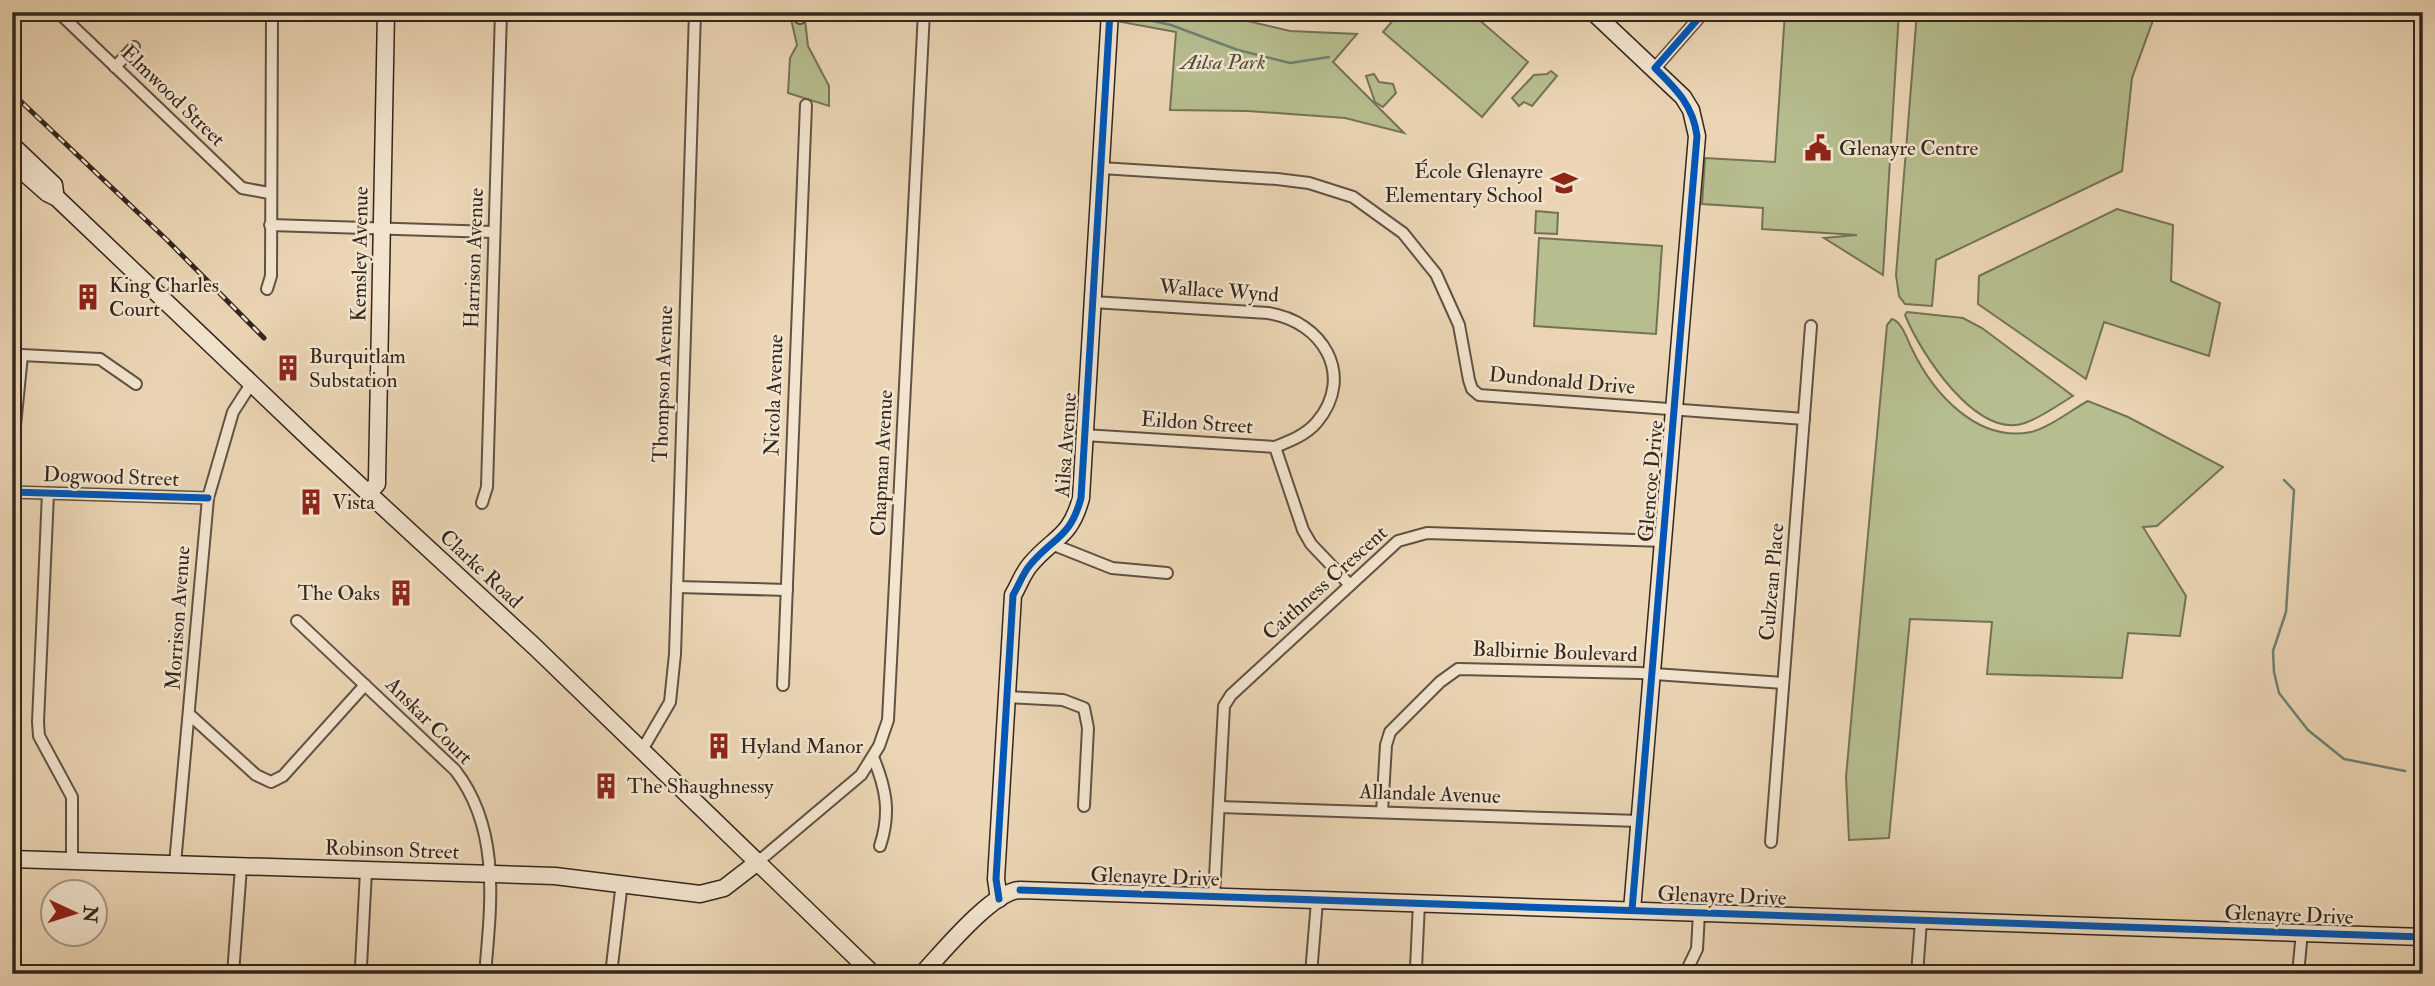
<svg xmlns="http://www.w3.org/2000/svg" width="2435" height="986" font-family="'IM FELL Double Pica',serif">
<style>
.green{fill:#b6bd8e;stroke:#747256;stroke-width:2}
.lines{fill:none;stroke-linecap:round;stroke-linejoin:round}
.stream{stroke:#707f73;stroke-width:2.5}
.street-casing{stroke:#615244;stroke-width:14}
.secondary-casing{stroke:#33271e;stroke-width:19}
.street{stroke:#f2e4ce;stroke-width:10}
.secondary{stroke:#f2e4ce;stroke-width:16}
.rail-casing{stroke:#33271e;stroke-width:5}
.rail{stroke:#f2e4ce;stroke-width:2.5;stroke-dasharray:8;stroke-linecap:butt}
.cycleway-casing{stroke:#f2e4ce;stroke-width:11}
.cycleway{stroke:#0057b8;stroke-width:7}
.labels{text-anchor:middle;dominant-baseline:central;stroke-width:5;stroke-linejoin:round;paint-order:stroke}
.park-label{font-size:21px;font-style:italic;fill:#544c3a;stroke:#f2e4ce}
.street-label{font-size:21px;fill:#33271e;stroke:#f2e4ce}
.poi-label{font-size:21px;fill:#33271e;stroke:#f2e4ce;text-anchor:start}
</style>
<rect width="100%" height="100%" fill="#ebd5b4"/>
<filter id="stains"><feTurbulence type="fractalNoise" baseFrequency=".00286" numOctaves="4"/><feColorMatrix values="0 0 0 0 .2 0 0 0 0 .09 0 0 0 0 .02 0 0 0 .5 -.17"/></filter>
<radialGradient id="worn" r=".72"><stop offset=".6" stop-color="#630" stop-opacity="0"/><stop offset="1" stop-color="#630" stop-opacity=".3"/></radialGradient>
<g class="green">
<polygon points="1116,12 1210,12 1290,31 1357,34 1333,62 1404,133 1345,118 1248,111 1170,110 1176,32 1116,21"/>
<polygon points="1400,12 1470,12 1528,62 1482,117 1383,32"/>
<polygon points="1785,12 1899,12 1883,275 1824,238 1857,235 1762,229 1763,208 1702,204 1705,158 1775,162"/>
<polygon points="1917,12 2156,12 2132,78 2122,171 1936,260 1932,306 1905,304 1899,296 1896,275"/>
<polygon points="791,19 805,20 808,46 829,86 829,106 788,93 790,58 797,45"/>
<polygon points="1551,71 1557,76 1532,106 1524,102 1519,106 1512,98 1534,75 1547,74"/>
<polygon points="1374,74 1379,82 1393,84 1396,93 1383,107 1375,102 1366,76"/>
<polygon points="2117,209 2173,225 2171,281 2220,303 2209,356 2104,322 2086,379 1978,304 1979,276"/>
<polygon points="1536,211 1558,213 1557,234 1535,233"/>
<polygon points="1539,238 1662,246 1656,334 1534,326"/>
<path d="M1907 312 1963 318 1982 328 2073 396C2058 405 2042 417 2025 423 1976 440 1920 352 1905 315Z"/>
<path d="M1892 319C1902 322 1907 339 1912 349 1933 393 1977 443 2031 432 2049 428 2071 410 2088 401L2128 417 2223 467 2157 526 2143 527 2186 596 2180 636 2128 633 2122 678 1987 674 1992 622 1910 619 1889 838 1849 840 1846 777 1887 325Z"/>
</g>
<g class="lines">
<g class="stream">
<polyline points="1118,13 1171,25 1238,50 1290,63 1329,57"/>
<polyline points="2284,480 2294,490 2286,612 2273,651 2274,672 2279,693 2308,730 2344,759 2405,771"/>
</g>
<g class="street-casing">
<g id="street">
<polyline points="58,12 242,188 269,193"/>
<polyline points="799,12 800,18"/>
<polyline points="115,67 134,47"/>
<polyline points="1655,68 1704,12"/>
<polyline points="1101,168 1277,179 1309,183 1353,197 1403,233 1436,274 1459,325 1469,380 1472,389 1479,395 1804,419"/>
<polyline points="270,225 493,232"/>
<polyline points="267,289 271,276 272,12"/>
<path d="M1093 302 1268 313C1322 321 1356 375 1317 422 1306 435 1290 441 1275 447"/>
<polyline points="1084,435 1275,447 1303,530 1311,544 1349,584"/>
<polyline points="12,456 22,355 100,359 136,384"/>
<polyline points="12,492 208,498"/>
<polyline points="48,493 38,722 39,736 72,797 72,861"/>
<polyline points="482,503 487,487 501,12"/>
<polyline points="1054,545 1112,568 1167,573"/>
<polyline points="677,587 787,590"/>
<path d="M297 621 455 770C501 829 491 904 485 974"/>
<polyline points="783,685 806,105"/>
<polyline points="1006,697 1063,700 1084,708 1088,728 1084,806"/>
<polyline points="190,715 256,775 271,782 283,776 365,685"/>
<polyline points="642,750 670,702 675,654 695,12"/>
<path d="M873 757C886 788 891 813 880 846"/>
<polyline points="1219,807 1639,821"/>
<polyline points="1382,812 1386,745 1390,732 1440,682 1458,669 1640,673 1783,683"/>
<polyline points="1771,842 1811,326"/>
<polyline points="759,861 861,775 879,746 888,720 924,12"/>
<polyline points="175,864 208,498 233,412 251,384"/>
<polyline points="1214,896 1224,706 1231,695 1398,541 1427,533 1664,541"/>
<polyline points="1419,903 1416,968 1419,974"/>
<polyline points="361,966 366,871"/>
<polyline points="233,974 241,867"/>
<polyline points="611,974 622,882"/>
<polyline points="1311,974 1317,901"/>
<polyline points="1685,974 1697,949 1699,913"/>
<polyline points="1917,974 1921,921"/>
<polyline points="2298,974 2302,932"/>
</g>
</g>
<g class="secondary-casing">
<g id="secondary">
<polyline points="1593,12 1683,97 1691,110 1697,136 1632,910"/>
<polyline points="12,145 54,185 55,192"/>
<polyline points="12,162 47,193 57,198 315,444 535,647 873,974"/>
<polyline points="368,493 377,484 377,479 386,12"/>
<polyline points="12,859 555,876 700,894 724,888 759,861"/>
<path d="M999 899 996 879 1013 595C1019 585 1023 573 1030 565 1053 537 1070 539 1081 498L1110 12"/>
<path d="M922 974C942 953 992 891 1020 890L2423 937"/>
</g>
</g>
<use href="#street" class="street"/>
<use href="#secondary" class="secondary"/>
<g class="rail-casing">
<polyline id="rail" points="12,93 167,240 264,338"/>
</g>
<use href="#rail" class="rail"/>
<g class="cycleway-casing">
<g id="cycleway">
<polyline points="12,492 208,498"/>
<polyline points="1020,890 2423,937"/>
<path d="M999 899 996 879 1013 595C1019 585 1023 573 1030 565 1053 537 1070 539 1081 498L1110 12"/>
<path d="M1632 910 1697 136C1693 105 1676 89 1655 68L1704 12"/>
</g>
</g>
<use href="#cycleway" class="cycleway"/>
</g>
<defs>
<g id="civic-bare" transform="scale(2.1)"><path d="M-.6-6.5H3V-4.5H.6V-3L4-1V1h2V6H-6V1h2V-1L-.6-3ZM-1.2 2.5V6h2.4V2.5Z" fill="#8f2418" stroke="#f2e4ce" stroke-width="2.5" paint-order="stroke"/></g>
<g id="school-bare" transform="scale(2.1)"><path d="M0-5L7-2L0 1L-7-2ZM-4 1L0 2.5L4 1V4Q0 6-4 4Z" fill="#8f2418" stroke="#f2e4ce" stroke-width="2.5" paint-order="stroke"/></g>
<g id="building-bare" transform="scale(2.1)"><path d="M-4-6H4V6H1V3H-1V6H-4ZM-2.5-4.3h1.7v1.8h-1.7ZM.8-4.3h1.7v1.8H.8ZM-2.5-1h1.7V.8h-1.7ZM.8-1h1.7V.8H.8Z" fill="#8f2418" stroke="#f2e4ce" stroke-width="2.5" paint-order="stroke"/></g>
</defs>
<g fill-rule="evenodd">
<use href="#civic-bare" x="1818" y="148"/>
<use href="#school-bare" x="1564" y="183"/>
<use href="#building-bare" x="88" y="297"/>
<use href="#building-bare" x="288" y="368"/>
<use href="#building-bare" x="311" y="502"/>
<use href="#building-bare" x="401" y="593"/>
<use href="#building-bare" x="719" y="746"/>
<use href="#building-bare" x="606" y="786"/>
</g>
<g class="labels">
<g class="park-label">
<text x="1223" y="62">Ailsa Park</text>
</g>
<g class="street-label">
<text transform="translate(173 96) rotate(44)">Elmwood Street</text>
<text transform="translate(360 254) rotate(-89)">Kemsley Avenue</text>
<text transform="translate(474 258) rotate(-88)">Harrison Avenue</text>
<text transform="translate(1219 291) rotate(4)">Wallace Wynd</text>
<text transform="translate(1562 381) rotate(5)">Dundonald Drive</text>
<text transform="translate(663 384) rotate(-88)">Thompson Avenue</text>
<text transform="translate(774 395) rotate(-88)">Nicola Avenue</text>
<text transform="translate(1197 423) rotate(4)">Eildon Street</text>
<text transform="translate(1066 445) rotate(-86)">Ailsa Avenue</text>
<text transform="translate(882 463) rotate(-87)">Chapman Avenue</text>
<text transform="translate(111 477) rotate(2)">Dogwood Street</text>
<text transform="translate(1651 481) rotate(-85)">Glencoe Drive</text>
<text transform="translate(481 569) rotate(43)">Clarke Road</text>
<text transform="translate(1772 582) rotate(-85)">Culzean Place</text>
<text transform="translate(1325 583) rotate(-42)">Caithness Crescent</text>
<text transform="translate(178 618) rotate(-86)">Morrison Avenue</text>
<text transform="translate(1555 652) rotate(2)">Balbirnie Boulevard</text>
<text transform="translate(429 721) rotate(45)">Anskar Court</text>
<text transform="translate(1430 794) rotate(2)">Allandale Avenue</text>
<text transform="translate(392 850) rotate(2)">Robinson Street</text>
<text transform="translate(1155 877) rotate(2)">Glenayre Drive</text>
<text transform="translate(1722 896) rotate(2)">Glenayre Drive</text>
<text transform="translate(2289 915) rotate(2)">Glenayre Drive</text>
</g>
<g class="poi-label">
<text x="1839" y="148">Glenayre Centre</text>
<text x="1543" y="171" text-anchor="end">École Glenayre<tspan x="1543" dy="24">Elementary School</tspan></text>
<text x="109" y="285">King Charles<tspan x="109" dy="24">Court</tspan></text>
<text x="309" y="356">Burquitlam<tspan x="309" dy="24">Substation</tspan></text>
<text x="332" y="502">Vista</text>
<text x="380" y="593" text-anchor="end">The Oaks</text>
<text x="740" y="746">Hyland Manor</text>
<text x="627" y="786">The Shaughnessy</text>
</g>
</g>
<rect width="2435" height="986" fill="none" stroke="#ebd5b4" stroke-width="42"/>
<rect x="14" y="14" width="2407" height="958" fill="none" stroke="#33271e" stroke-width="3.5"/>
<rect x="21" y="21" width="2393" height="944" fill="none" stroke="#33271e" stroke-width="2"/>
<g transform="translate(74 913) rotate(94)"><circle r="33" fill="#f2e4ce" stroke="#a69888" stroke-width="2"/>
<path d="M0-5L12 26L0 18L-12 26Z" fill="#8f2418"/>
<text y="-10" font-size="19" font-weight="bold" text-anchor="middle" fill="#33271e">N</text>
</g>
<rect width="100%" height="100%" filter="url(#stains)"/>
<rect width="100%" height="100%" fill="url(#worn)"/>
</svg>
